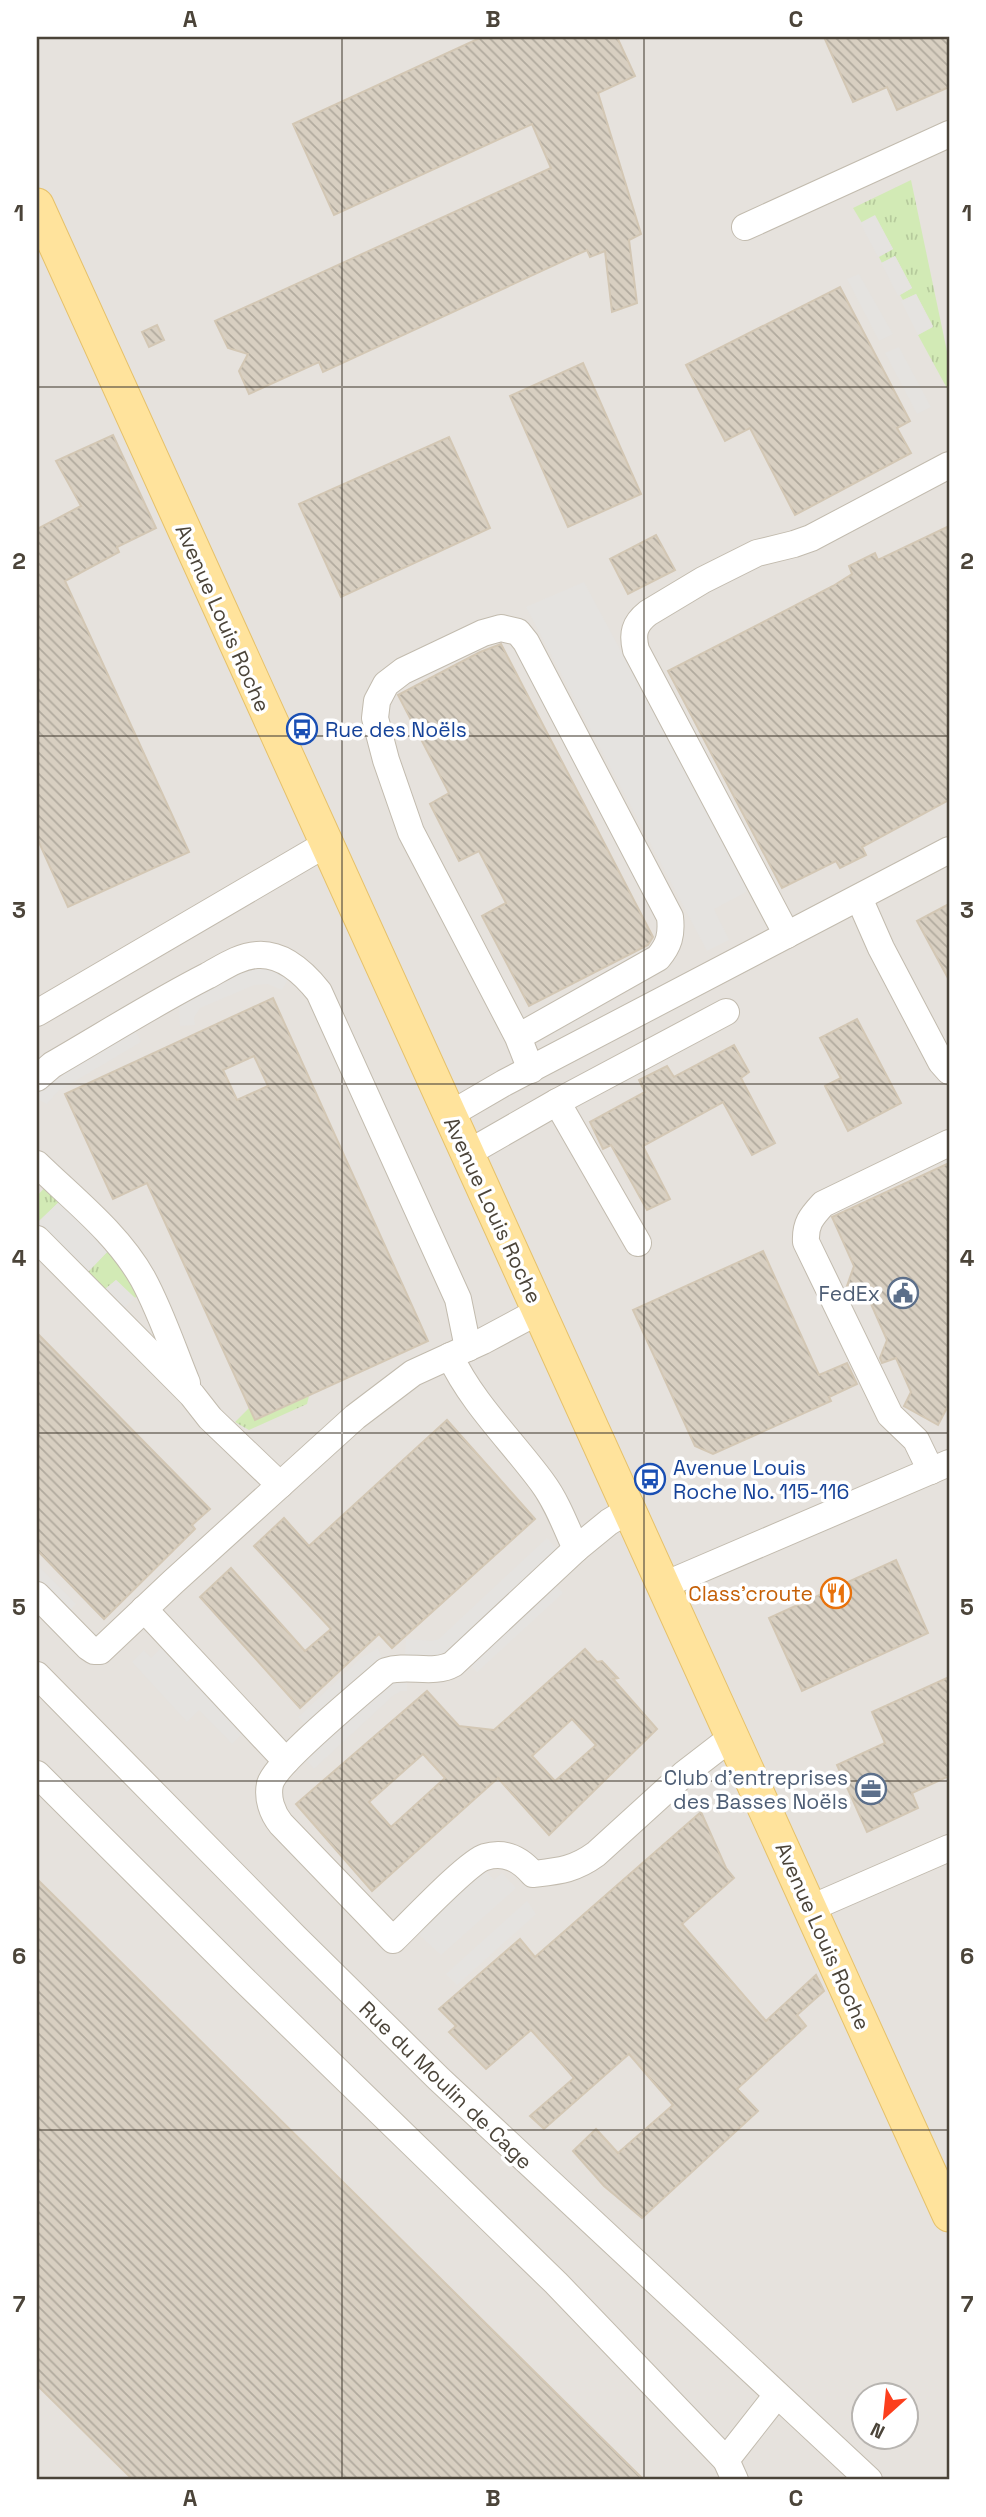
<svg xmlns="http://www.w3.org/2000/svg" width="986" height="2517" font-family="'Space Grotesk',sans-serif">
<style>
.industrial{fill:#e6e2dd;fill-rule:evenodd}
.grass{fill:url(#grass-tufts)}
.parking{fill:#e5e3e0}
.building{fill:url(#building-back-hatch);stroke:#d3c7b4;stroke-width:2;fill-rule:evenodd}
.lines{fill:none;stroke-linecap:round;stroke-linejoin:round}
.minor-casing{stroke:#c2bbae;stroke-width:28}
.major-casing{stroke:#e6c16a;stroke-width:35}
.minor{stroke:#fff;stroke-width:26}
.major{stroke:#ffe39c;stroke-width:33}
.grid{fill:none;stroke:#4b4439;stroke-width:2;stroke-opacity:0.55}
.labels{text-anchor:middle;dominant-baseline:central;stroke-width:7;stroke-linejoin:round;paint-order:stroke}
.street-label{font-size:21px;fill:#4b4439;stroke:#fff}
.transit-label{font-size:21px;fill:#164399;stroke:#fff;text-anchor:start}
.service-label{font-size:21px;fill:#4e5e75;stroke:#fff;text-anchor:end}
.food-label{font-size:21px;fill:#c56008;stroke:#fff;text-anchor:end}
.neatline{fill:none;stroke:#4b4439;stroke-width:2.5}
.grid-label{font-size:23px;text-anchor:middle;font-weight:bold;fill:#4b4439}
</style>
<defs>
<pattern id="grass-tufts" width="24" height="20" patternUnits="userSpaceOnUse" patternTransform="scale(1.75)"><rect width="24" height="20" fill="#d2eab5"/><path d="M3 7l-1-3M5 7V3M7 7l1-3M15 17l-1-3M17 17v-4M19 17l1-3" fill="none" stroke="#b6ca9c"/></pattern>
<pattern id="building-back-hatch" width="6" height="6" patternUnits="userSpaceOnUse" patternTransform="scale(1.75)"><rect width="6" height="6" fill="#d8cfc1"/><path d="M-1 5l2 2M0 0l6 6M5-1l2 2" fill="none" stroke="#b1aa9e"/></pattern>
</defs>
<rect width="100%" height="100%" fill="#f6f3ec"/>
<path class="industrial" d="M37 37H949V2480H37ZM864 2394H906V2436H864Z"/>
<g class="grass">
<polygon points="911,180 949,361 949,392 918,335 933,326 916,294 903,300 900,295 912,288 895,256 882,263 879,257 893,249 875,216 862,223 853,208"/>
<polygon points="47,1185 61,1200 37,1223 37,1196"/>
<polygon points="109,1250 138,1295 135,1298 116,1280 104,1290 87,1273"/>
<polygon points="309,1396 307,1404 249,1430 235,1422 249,1408 256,1420"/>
</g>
<g class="parking">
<polygon points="875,215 893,249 878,257 860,223"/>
<polygon points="895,256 912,288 898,296 881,263"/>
<polygon points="859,274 893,334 879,341 847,279"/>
<polygon points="916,294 933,327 918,335 901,301"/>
<polygon points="899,347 931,407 917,414 885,353"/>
<polygon points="584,582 747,887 746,892 714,909 729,940 707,951 526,607"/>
<polygon points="259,967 268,967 290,976 282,990 268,984 254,985 200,1008 194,1017 195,1025 180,1026 179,1005 240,973"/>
<polygon points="134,1027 141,1042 58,1091 47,1104 37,1099 37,1089"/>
<polygon points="61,1200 109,1250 87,1273 37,1223"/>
<polygon points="116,1280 135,1298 123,1309 104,1290"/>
<polygon points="547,1538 559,1552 443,1658 405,1657 406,1639 432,1641 439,1639"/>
<polygon points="37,1564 76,1604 65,1615 37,1587"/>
<polygon points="554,1583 563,1593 477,1672 467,1662"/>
<polygon points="163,1646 242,1734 232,1744 199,1710 187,1722 132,1662 144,1650 151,1658"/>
<polygon points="378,1648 384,1664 310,1729 298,1717 361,1658"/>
<polygon points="407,1675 407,1691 401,1691 394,1695 314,1769 303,1757 384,1683"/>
<polygon points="484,1869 494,1880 502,1873 516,1888 441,1955 414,1930"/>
<polygon points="527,1901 536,1914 457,1985 446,1974"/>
</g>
<g class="building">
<polygon points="482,37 617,37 635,76 598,93 641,234 629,240 637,303 612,312 605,251 590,257 587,250 323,372 319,362 249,394 239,371 248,354 228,348 215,321 551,168 532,124 334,215 293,124"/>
<polygon points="824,37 949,37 949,87 897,110 887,87 853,102"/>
<polygon points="840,287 910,421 897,428 911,453 795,515 750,428 725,441 686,365"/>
<polygon points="157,325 164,340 149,347 142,332"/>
<polygon points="583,363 641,494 568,527 510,396"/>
<polygon points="113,435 156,528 117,547 119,552 65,581 189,852 68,907 37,838 37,529 81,506 56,461"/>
<polygon points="449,437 490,528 341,597 299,504"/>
<polygon points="949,526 949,800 862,847 866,855 840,868 836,861 782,888 668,671 833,586 852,574 849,566 875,553 878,560"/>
<polygon points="656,535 675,570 628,594 610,559"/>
<polygon points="501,644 653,937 648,945 529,1006 482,916 506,903 479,851 459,861 430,804 449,793 398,695 480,652"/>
<polygon points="949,904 949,980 917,921"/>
<path d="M273 998 428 1341 255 1420 147 1183 113 1199 65 1094ZM254 1056 268 1086 237 1100 223 1070Z"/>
<polygon points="857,1019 901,1103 848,1131 825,1086 841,1078 820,1038"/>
<polygon points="734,1045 749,1072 741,1078 775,1143 752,1155 723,1102 643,1146 670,1199 647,1210 611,1145 603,1149 590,1122 645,1092 639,1080 667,1066 674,1077"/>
<polygon points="949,1163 949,1404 938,1425 904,1406 911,1392 896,1358 882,1363 880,1358 887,1340 868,1297 846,1289 854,1266 832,1217"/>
<polygon points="763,1251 819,1375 847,1363 857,1384 829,1397 831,1401 713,1454 695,1446 633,1310"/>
<polygon points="37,1333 210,1509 192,1525 195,1529 104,1619 37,1550"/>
<polygon points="447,1420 535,1519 392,1648 379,1634 300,1708 200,1597 231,1568 305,1651 331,1629 254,1546 284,1518 309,1546"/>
<polygon points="896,1560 928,1633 802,1691 769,1618"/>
<path d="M585 1649 597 1662 602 1661 618 1678 613 1679 657 1729 549 1835 498 1778 372 1891 296 1804 427 1691 459 1726 494 1730ZM572 1719 596 1745 555 1781 532 1756ZM423 1754 445 1778 391 1827 369 1802Z"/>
<polygon points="949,1677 949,1776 912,1793 918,1808 867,1832 837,1765 885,1743 872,1712"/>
<polygon points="701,1812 726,1868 734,1878 682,1924 766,2021 816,1975 824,1991 797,2015 806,2026 737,2089 758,2111 642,2218 604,2186 573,2151 596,2129 618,2153 673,2105 629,2054 544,2129 530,2116 574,2078 561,2063 531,2030 486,2069 449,2032 456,2026 439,2009 520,1939 535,1957"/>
<polygon points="37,1879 644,2480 133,2480 37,2385"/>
</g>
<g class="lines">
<g class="minor-casing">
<g id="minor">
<polyline points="745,227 949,134"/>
<polyline points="859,898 881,948 941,1062 949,1071"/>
<path d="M787 935 636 650C632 634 634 624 648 613L703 580 757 553 794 544 811 538 949 465"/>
<polyline points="37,1013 326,844"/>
<path d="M518 1037 658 958C669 945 672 935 670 917L526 642 518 632 501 628 483 633 403 671 386 684 377 701 375 718 386 760 411 832 518 1037 531 1070"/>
<path d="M37 1078 52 1065C104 1035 154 1003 207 976 222 968 239 956 257 955 283 953 304 973 319 992L458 1299 468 1348"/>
<polyline points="557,1102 726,1012"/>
<polyline points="449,1115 504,1083 949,850"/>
<polyline points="468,1153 557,1102 638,1243"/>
<path d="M37 1164C73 1199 118 1234 143 1279 161 1312 173 1349 187 1383"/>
<polyline points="37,1239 192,1395 210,1418 280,1485"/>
<path d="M450 1356C472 1403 511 1440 542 1482 557 1502 566 1527 576 1549L609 1522 629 1510"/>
<path d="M931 1471 916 1440 890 1415 806 1242C805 1224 811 1217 823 1204L949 1143"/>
<path d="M576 1549 453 1664C434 1675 407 1664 386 1671 365 1690 276 1762 270 1784 267 1798 272 1813 281 1824L393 1940C410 1924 468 1862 485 1857 505 1851 520 1859 533 1874 559 1871 574 1870 596 1854L684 1774 732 1737"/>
<polyline points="664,1585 949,1463"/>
<polyline points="37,1595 88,1647 94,1651 100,1651 173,1582 355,1417 413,1373 483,1341 539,1311"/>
<polyline points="144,1609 286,1761"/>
<polyline points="37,1675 295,1937 439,2079 869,2480"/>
<polyline points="37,1774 243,1979 556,2283 726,2460 735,2480"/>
<polyline points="811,1908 949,1848"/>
<polyline points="726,2460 777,2395"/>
</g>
</g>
<g class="major-casing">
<polyline id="major" points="37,205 949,2215"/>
</g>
<use href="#minor" class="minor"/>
<use href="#major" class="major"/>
</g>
<path class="grid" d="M342 37V2480M644 37V2480M37 387H949M37 736H949M37 1084H949M37 1433H949M37 1781H949M37 2130H949"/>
<defs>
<g id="bus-ring" transform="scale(1.575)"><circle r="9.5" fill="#fff" stroke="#1a4fb4" stroke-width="1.5"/><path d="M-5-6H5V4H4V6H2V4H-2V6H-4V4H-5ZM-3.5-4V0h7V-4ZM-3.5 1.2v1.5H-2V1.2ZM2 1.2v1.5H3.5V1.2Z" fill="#1a4fb4"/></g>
<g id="civic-ring" transform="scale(1.575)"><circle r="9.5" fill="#fff" stroke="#5c6f8a" stroke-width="1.5"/><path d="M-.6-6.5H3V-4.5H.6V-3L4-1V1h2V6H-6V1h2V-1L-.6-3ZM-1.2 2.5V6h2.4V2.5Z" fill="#5c6f8a"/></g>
<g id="restaurant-ring" transform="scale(1.575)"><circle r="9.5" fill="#fff" stroke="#e8710a" stroke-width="1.5"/><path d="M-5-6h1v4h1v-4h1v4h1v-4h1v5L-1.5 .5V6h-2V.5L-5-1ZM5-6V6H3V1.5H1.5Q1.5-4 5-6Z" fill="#e8710a"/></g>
<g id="office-ring" transform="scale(1.575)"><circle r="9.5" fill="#fff" stroke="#5c6f8a" stroke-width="1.5"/><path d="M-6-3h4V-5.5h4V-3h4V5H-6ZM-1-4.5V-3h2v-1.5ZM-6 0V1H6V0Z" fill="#5c6f8a"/></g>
</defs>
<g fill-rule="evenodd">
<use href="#bus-ring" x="302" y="729"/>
<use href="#civic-ring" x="903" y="1293"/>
<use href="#bus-ring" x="650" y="1479"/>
<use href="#restaurant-ring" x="836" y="1593"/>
<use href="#office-ring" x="871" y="1789"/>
</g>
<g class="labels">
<g class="street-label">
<text transform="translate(223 618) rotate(66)">Avenue Louis Roche</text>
<text transform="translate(493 1210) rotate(65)">Avenue Louis Roche</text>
<text transform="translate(823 1936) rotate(66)">Avenue Louis Roche</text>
<text transform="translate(446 2085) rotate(44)">Rue du Moulin de Cage</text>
</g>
<g class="transit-label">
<text x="325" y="729">Rue des Noëls</text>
<text x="673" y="1467">Avenue Louis<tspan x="673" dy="24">Roche No. 115-116</tspan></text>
</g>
<g class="service-label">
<text x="880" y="1293">FedEx</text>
<text x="848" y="1777">Club d’entreprises<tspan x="848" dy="24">des Basses Noëls</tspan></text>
</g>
<g class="food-label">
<text x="813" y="1593">Class'croute</text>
</g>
</g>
<rect width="986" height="2517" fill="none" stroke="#ffffff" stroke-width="77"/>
<g transform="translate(885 2416) rotate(207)"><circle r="33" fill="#ffffff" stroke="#b7b4b0" stroke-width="2"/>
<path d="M0-5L12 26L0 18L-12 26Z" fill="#fc3f1d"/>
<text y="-10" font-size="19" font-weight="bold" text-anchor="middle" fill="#4b4439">N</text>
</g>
<rect x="38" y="38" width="910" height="2440" class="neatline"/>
<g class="grid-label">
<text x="190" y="27">A</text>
<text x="493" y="27">B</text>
<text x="796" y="27">C</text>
<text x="19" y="221">1</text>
<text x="967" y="221">1</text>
<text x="19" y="569">2</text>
<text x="967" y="569">2</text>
<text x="19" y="918">3</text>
<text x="967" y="918">3</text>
<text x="19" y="1266">4</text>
<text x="967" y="1266">4</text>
<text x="19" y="1615">5</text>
<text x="967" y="1615">5</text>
<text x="19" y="1964">6</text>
<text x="967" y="1964">6</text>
<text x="19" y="2312">7</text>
<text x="967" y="2312">7</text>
<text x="190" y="2506">A</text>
<text x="493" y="2506">B</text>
<text x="796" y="2506">C</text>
</g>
</svg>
